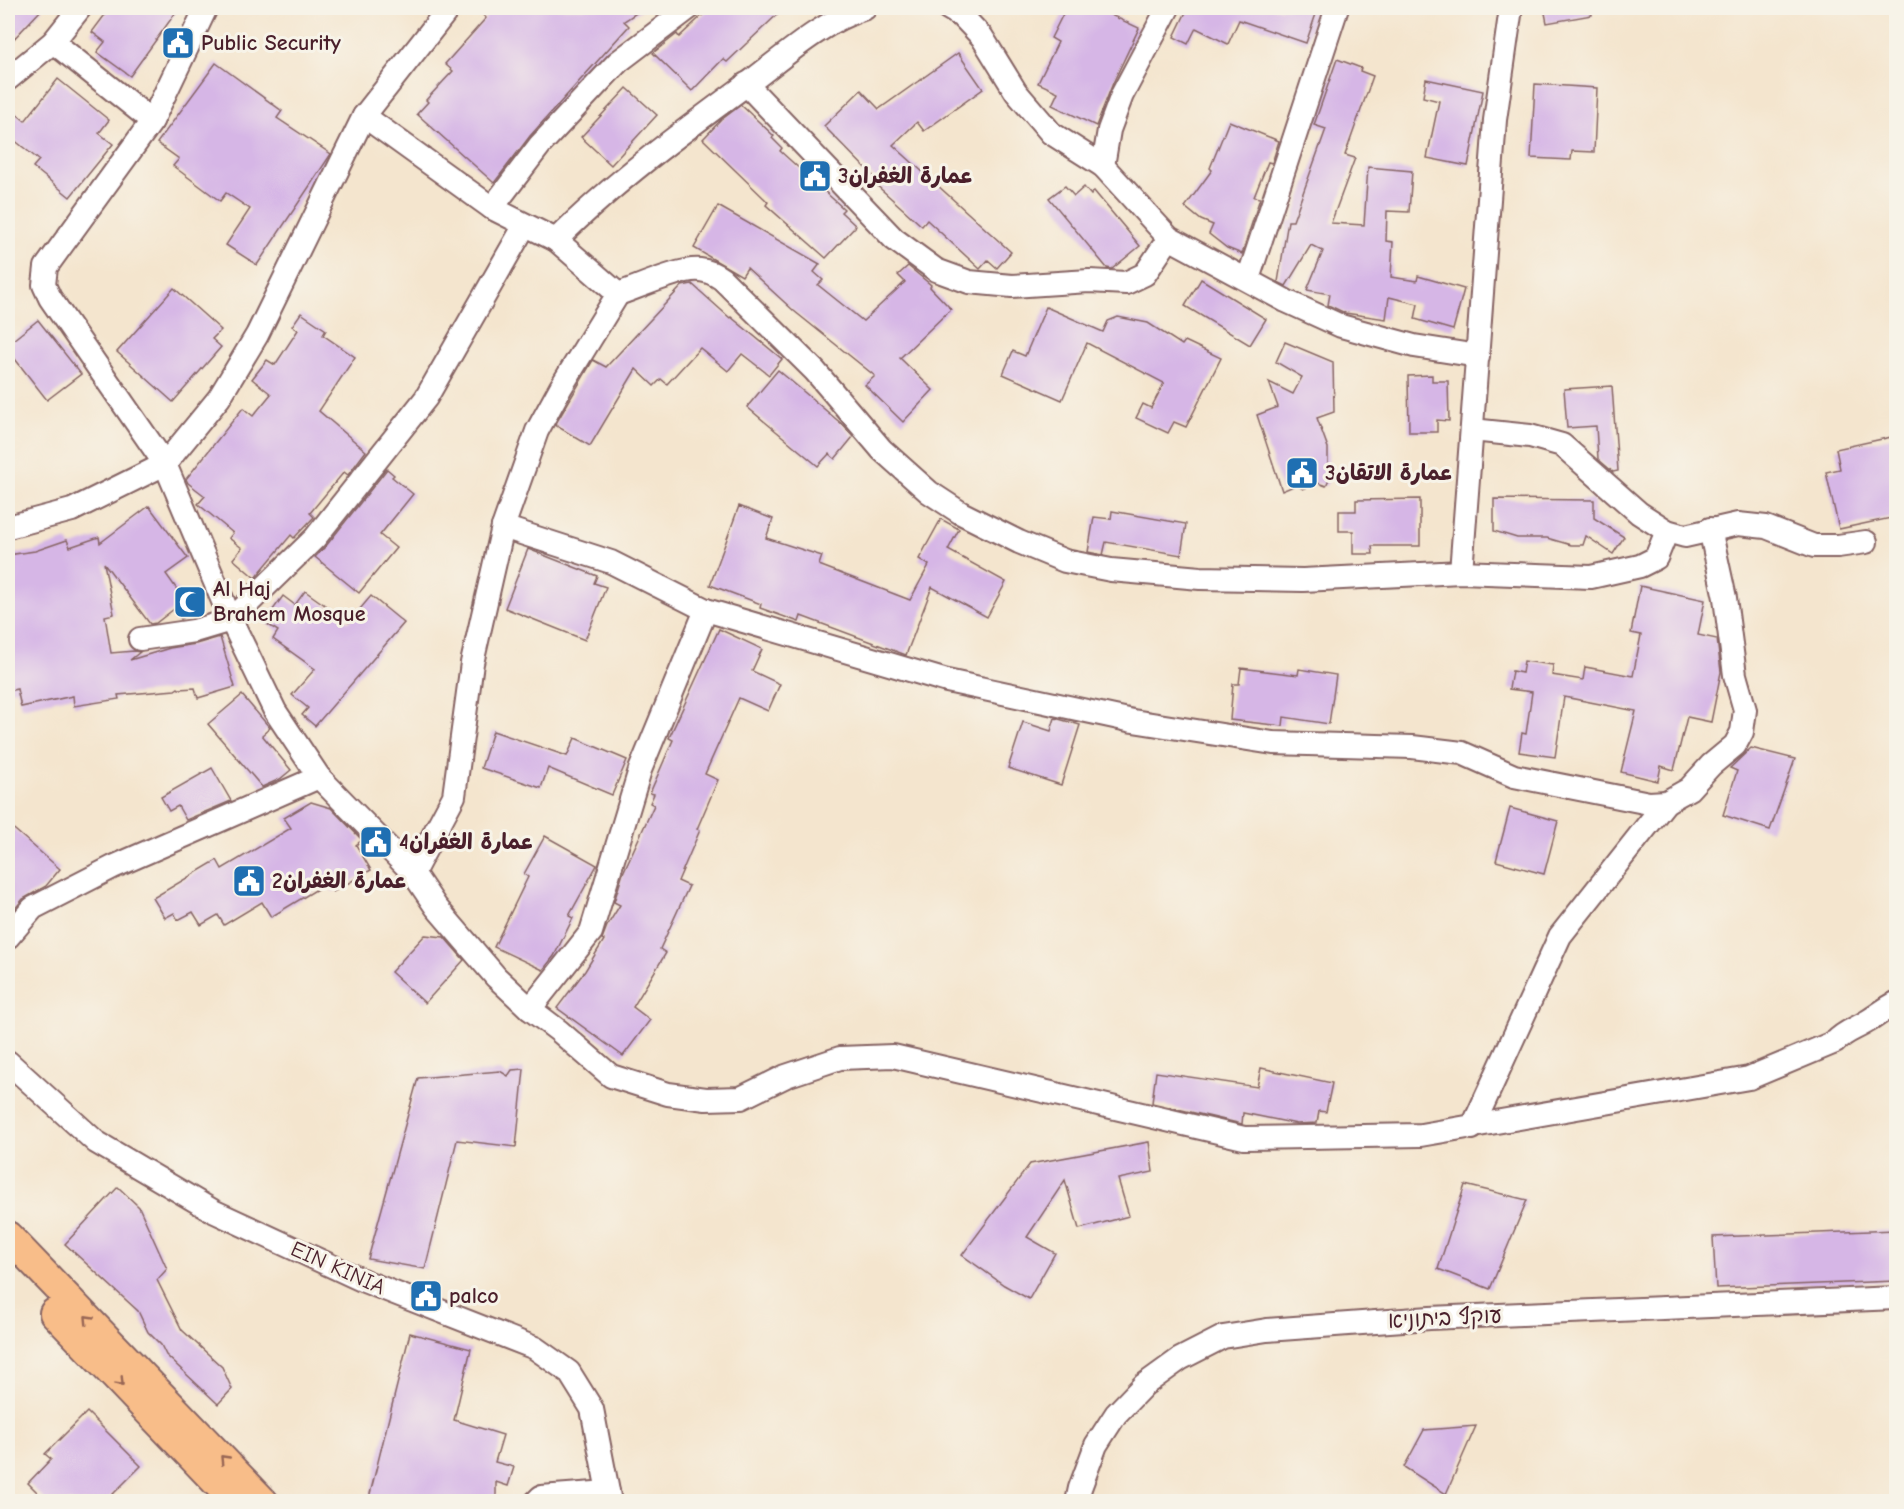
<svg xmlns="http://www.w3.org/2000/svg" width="1904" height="1509" font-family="'Comic Neue','Playpen Sans Arabic','Playpen Sans Hebrew',sans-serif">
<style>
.building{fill:#d6b6e6}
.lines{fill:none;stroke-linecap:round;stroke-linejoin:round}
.minor-casing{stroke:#866464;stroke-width:26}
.major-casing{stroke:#866464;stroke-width:32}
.minor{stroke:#fff;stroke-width:22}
.major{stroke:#f8bd89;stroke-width:28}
.oneway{stroke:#986655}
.labels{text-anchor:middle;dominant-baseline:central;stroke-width:6;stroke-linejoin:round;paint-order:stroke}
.poi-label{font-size:22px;font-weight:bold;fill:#4a1f2b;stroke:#f7f3e8;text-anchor:start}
.street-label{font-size:22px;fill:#4a1f2b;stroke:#f7f3e8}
</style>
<rect width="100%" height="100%" fill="#f7f3e8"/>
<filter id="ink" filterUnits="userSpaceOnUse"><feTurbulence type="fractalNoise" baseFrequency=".0167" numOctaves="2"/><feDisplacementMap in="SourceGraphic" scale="12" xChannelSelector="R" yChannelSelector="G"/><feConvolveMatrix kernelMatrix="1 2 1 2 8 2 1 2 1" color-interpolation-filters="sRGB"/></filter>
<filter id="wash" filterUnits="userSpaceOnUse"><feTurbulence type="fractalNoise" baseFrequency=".008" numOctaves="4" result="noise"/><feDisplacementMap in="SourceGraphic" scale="24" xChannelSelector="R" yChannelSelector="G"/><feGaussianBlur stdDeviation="1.35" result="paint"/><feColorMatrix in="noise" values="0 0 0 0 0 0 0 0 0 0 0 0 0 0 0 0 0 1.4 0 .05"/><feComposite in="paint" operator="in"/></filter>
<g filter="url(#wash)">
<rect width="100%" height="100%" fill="#f4e5ce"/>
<g id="blocks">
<g class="building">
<polygon points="8,8 43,8 8,45"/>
<polygon points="110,8 179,8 130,76 97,52 105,42 92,32"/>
<polygon points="476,8 644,8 624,21 629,26 530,136 494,183 417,114 428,102 426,100 453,71 445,64 486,18"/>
<polygon points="710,8 784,8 727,62 723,59 692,91 653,53 677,34 679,37"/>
<polygon points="1066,8 1096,8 1139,28 1113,83 1096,126 1052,105 1058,92 1038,83 1058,42 1051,38"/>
<polygon points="1188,8 1308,8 1317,11 1306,43 1239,20 1228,44 1196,28 1188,44 1174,37"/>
<polygon points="1544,8 1591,8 1592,15 1547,23"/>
<polygon points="958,53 983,89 924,131 917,122 893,145 1011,252 997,268 988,260 980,269 927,220 922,226 873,182 876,179 824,126 861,90 879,109"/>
<polygon points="1337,59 1361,68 1360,71 1373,76 1345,155 1355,158 1331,223 1364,225 1368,167 1412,171 1409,212 1387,211 1386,241 1393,242 1391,277 1417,281 1418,276 1464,289 1453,330 1415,319 1418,304 1389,297 1386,319 1345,313 1328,305 1330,294 1307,290 1323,251 1311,245 1286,286 1278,282 1288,221 1293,221 1326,129 1314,125"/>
<polygon points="216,63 282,111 277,118 331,154 257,265 226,245 250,209 226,193 220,201 173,166 179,159 157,143"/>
<polygon points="58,79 109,120 99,133 113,144 70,197 33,167 39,160 8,135 8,107 25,121"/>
<polygon points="1426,79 1483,91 1468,166 1427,158 1439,101 1423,97"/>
<polygon points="1535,84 1597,88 1594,152 1572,151 1571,160 1531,158"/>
<polygon points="627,88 657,115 611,165 581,137"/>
<polygon points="741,105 774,136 772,138 782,148 780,151 844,209 841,212 856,226 826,258 766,205 768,202 703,139 721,120"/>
<polygon points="1229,121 1279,141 1272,163 1268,162 1254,197 1260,198 1242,254 1227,248 1209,234 1213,225 1201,220 1185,207 1212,170 1210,168"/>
<polygon points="1065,186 1074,196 1084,187 1091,195 1094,191 1140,246 1112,269 1107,268 1049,198"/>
<polygon points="718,206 820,264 814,272 823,280 818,285 863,321 905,282 898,275 908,266 931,285 930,287 951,309 900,358 933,390 903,422 865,385 875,376 794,311 747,268 742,276 694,248"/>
<polygon points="1201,279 1266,319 1250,345 1185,306"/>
<polygon points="692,284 730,318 731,317 782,359 769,375 742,354 728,371 700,348 667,384 661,379 654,386 636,369 590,446 555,425 593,360 606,367 682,286"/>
<polygon points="174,288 221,330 212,339 221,347 173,402 117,352"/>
<polygon points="1046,307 1103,332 1108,321 1118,317 1148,323 1182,345 1185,341 1221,358 1186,427 1174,422 1168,433 1136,418 1143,404 1151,408 1164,383 1087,343 1062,400 1003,374 1013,351 1025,356"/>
<polygon points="301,313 326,330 323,335 355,357 319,411 366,451 348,475 344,472 310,513 314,517 294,538 291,535 255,578 233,559 242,548 229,538 233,533 198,504 205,496 188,483 186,479 243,408 253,416 271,394 252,379 267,360 275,365 298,330 292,326"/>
<polygon points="38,320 81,374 47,400 8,350 8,344"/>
<polygon points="1285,342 1333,362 1334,412 1317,418 1328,448 1328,466 1331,474 1326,486 1318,483 1303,489 1296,485 1282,491 1257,415 1278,407 1269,382 1293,394 1302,377 1276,362"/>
<polygon points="778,370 843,425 853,437 835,459 829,454 818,466 747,407"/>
<polygon points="1432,375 1432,381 1448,381 1449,421 1437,420 1437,432 1409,432 1408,376"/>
<polygon points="1612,386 1618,471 1613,472 1598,459 1596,426 1567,428 1564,389"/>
<polygon points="1896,436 1896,517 1839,529 1826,472 1840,469 1836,449"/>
<polygon points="387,469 394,475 392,477 413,494 380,535 396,548 359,593 315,557 326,546"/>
<polygon points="1420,499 1420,546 1372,546 1373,554 1353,554 1353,531 1339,531 1339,511 1356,511 1356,500"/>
<polygon points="1494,499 1594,500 1594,518 1624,537 1613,554 1586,536 1583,545 1571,545 1547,538 1517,538 1494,531"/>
<polygon points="149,506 188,558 166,574 193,612 181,619 174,609 156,623 150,624 104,563 114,614 105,616 111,653 134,651 140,652 130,660 170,648 196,644 220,637 235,687 198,698 195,688 179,689 178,688 175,690 118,695 119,699 74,706 73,696 21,707 17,689 8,691 8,555 35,551 67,540 70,547 99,537 100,543"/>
<polygon points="739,506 773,519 766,538 822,556 819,565 910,600 929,565 919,559 941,519 959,529 948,550 1006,582 987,617 932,587 906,655 801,616 799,622 760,608 761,604 710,585"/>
<polygon points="1112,511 1186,524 1181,555 1106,542 1103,555 1088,552 1094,517 1111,519"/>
<polygon points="528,549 597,576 594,583 606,587 585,640 505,608"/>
<polygon points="1640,586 1705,600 1698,635 1717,639 1721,672 1711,722 1687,717 1674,770 1661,766 1658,781 1621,772 1636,711 1564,697 1555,757 1519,752 1522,733 1526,734 1532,692 1509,689 1512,671 1522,673 1524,661 1553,665 1552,675 1583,680 1585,667 1633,676 1641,635 1631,633"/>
<polygon points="305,591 349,622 371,596 404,623 315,726 302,715 308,708 292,695 315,669 273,639 278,631 264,622 283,596 295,605"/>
<polygon points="719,629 762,649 752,671 780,684 768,711 739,698 705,774 718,780 697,829 700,830 678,881 689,886 660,949 666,953 633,1007 650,1020 623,1056 557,1008 585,971 604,940 602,939 607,926 620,905 614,902 623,873 654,805 650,803 654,794 650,793 673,740 669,738"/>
<polygon points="1241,668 1298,675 1299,669 1336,675 1329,724 1284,717 1283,726 1230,720 1233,684 1239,684"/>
<polygon points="242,695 270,728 262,735 291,770 280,779 262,787 208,724"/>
<polygon points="1055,718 1080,725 1061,785 1008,768 1023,722 1051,731"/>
<polygon points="493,731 567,756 575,738 627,760 612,795 548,768 541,788 481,768"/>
<polygon points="1751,748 1795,759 1770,830 1723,815 1737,771 1730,768"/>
<polygon points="212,768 231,801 186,820 178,806 169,811 161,797"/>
<polygon points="311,802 331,808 362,840 356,845 371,870 333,892 327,883 271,917 262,902 224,925 218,915 201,925 193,912 178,920 174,913 165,918 153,898 217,860 222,869 291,828 284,818"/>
<polygon points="1510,808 1558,821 1544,874 1496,861"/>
<polygon points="8,824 60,869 46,886 23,899 8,917"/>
<polygon points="545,836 597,865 569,916 573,918 554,956 543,970 494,947 528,877 524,874"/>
<polygon points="425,935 444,937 464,960 425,1003 391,972"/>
<polygon points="1261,1068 1332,1083 1326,1112 1319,1111 1317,1123 1297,1124 1243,1113 1242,1124 1152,1103 1156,1072 1257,1087"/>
<polygon points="524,1069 516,1147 457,1140 425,1269 368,1259 418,1078 500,1071 508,1076 512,1070"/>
<polygon points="1149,1142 1153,1172 1118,1179 1129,1216 1079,1229 1065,1180 1027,1237 1055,1253 1029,1299 1004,1285 962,1255 1030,1164"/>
<polygon points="1465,1185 1527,1200 1490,1289 1438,1269"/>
<polygon points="118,1187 139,1207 167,1269 157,1280 182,1330 222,1367 232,1389 218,1404 166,1355 161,1345 148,1332 138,1311 65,1244"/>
<polygon points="1896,1230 1896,1281 1716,1288 1713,1237"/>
<polygon points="410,1333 471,1349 454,1420 503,1435 495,1462 514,1467 508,1486 496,1482 496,1502 368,1502"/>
<polygon points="87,1412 141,1466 105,1502 47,1502 28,1483 51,1459 45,1454"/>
<polygon points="1476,1426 1446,1494 1404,1467 1424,1430"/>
</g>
</g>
</g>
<g filter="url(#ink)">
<use href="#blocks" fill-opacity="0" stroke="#866464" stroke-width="1.5"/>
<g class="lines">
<g class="minor-casing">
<g id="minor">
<polyline points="948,8 963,17 982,37 1016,92 1051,133 1103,166 1169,238 1286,301 1341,326 1414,346 1478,356"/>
<path d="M53 42 152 121 46 267 44 285 50 298 165 464 231 620 275 711 319 777 413 873 436 907 496 977 530 1009 559 1031 611 1076 668 1094 706 1099 741 1098 786 1076 840 1058 893 1056 1244 1138 1421 1135 1749 1078 1835 1042C1845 1031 1856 1029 1868 1021 1878 1015 1886 1008 1896 1003"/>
<polyline points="8,79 53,42 80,8"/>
<polyline points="746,84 894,239 936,270 969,282 1012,286 1089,281 1126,283 1145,274 1169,238"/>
<path d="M364 116 492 208 556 240 618 294C639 287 680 268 700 270 709 271 715 274 722 279L815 371 882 450 929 492 961 513 1019 542 1065 561 1111 570 1200 578 1303 580 1461 572 1591 577 1640 566 1656 558 1667 531"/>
<polyline points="152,121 206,8"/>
<polyline points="1103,166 1109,130 1122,95 1168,8"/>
<polyline points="492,208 540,145 618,62 689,8"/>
<path d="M556 240C616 180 686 129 754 79 788 53 824 21 865 8"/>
<polyline points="1248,279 1337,8"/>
<polyline points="1472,430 1530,436 1562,445 1639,513 1667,531 1685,536 1738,524 1766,527 1814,546 1838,546 1866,542"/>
<polyline points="8,527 72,510 165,464 219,398 257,335 364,116 449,8"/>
<polyline points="503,527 611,562 706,610 947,681 1133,721 1273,743 1412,747 1462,753 1514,776 1649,803 1666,802 1689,789 1711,765 1735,745 1742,732 1745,710 1735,675 1725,598 1710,529"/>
<polyline points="1461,572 1495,120 1511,8"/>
<polyline points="140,639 194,631 231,620 315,538 426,398 525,225"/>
<polyline points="413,873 454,796 472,663 503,527 537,431 561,387 618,294"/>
<polyline points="8,937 33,908 113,867 319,777"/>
<polyline points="530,1009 591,932 640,770 706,610"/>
<polyline points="8,1062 96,1142 213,1211 364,1281 535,1348 569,1372 592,1409 610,1502"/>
<polyline points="1472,1128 1560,936 1666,802"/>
<polyline points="536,1502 541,1497 608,1492"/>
<polyline points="1077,1502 1080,1488 1096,1445 1116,1414 1144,1385 1180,1359 1223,1337 1267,1330 1430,1318 1896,1298"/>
</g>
</g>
<g class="major-casing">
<g id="major">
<polyline points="8,1236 264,1502"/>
<polyline points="54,1313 235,1502"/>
</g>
</g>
<use href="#minor" class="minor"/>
<use href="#major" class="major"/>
</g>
<defs><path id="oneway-chevron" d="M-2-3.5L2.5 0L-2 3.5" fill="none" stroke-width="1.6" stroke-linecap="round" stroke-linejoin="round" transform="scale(1.5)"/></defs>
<g class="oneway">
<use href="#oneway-chevron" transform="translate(88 1319) rotate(-134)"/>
<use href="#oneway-chevron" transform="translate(120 1382) rotate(46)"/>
<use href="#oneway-chevron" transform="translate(224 1459) rotate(-134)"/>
</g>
</g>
<defs>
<g id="civic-square" transform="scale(1.725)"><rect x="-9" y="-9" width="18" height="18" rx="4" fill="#1f6fb2" stroke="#f7f3e8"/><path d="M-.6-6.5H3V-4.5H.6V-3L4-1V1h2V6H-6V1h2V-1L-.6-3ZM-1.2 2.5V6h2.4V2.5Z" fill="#fff"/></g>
<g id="mosque-square" transform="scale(1.725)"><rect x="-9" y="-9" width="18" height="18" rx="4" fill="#1f6fb2" stroke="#f7f3e8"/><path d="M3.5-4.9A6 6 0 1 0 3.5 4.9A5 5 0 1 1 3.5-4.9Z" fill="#fff"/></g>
</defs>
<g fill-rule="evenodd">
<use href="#civic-square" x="178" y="43"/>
<use href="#civic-square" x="815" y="176"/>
<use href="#civic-square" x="1302" y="473"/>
<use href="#mosque-square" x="190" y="602"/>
<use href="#civic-square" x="376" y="842"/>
<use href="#civic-square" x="249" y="881"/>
<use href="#civic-square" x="426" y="1296"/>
</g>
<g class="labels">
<g class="poi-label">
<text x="201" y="43">Public Security</text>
<text x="838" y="176">عمارة الغفران3</text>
<text x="1325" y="473">عمارة الاتقان3</text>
<text x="213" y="589">Al Haj<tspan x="213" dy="25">Brahem Mosque</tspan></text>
<text x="399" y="842">عمارة الغفران4</text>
<text x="272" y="881">عمارة الغفران2</text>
<text x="449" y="1296">palco</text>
</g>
<g class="street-label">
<text transform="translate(338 1268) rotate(24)">EIN KINIA</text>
<text transform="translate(1445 1318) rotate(-3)">עוקף ביתוניא</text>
</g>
</g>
<rect width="1904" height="1509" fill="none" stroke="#f7f3e8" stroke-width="30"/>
</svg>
